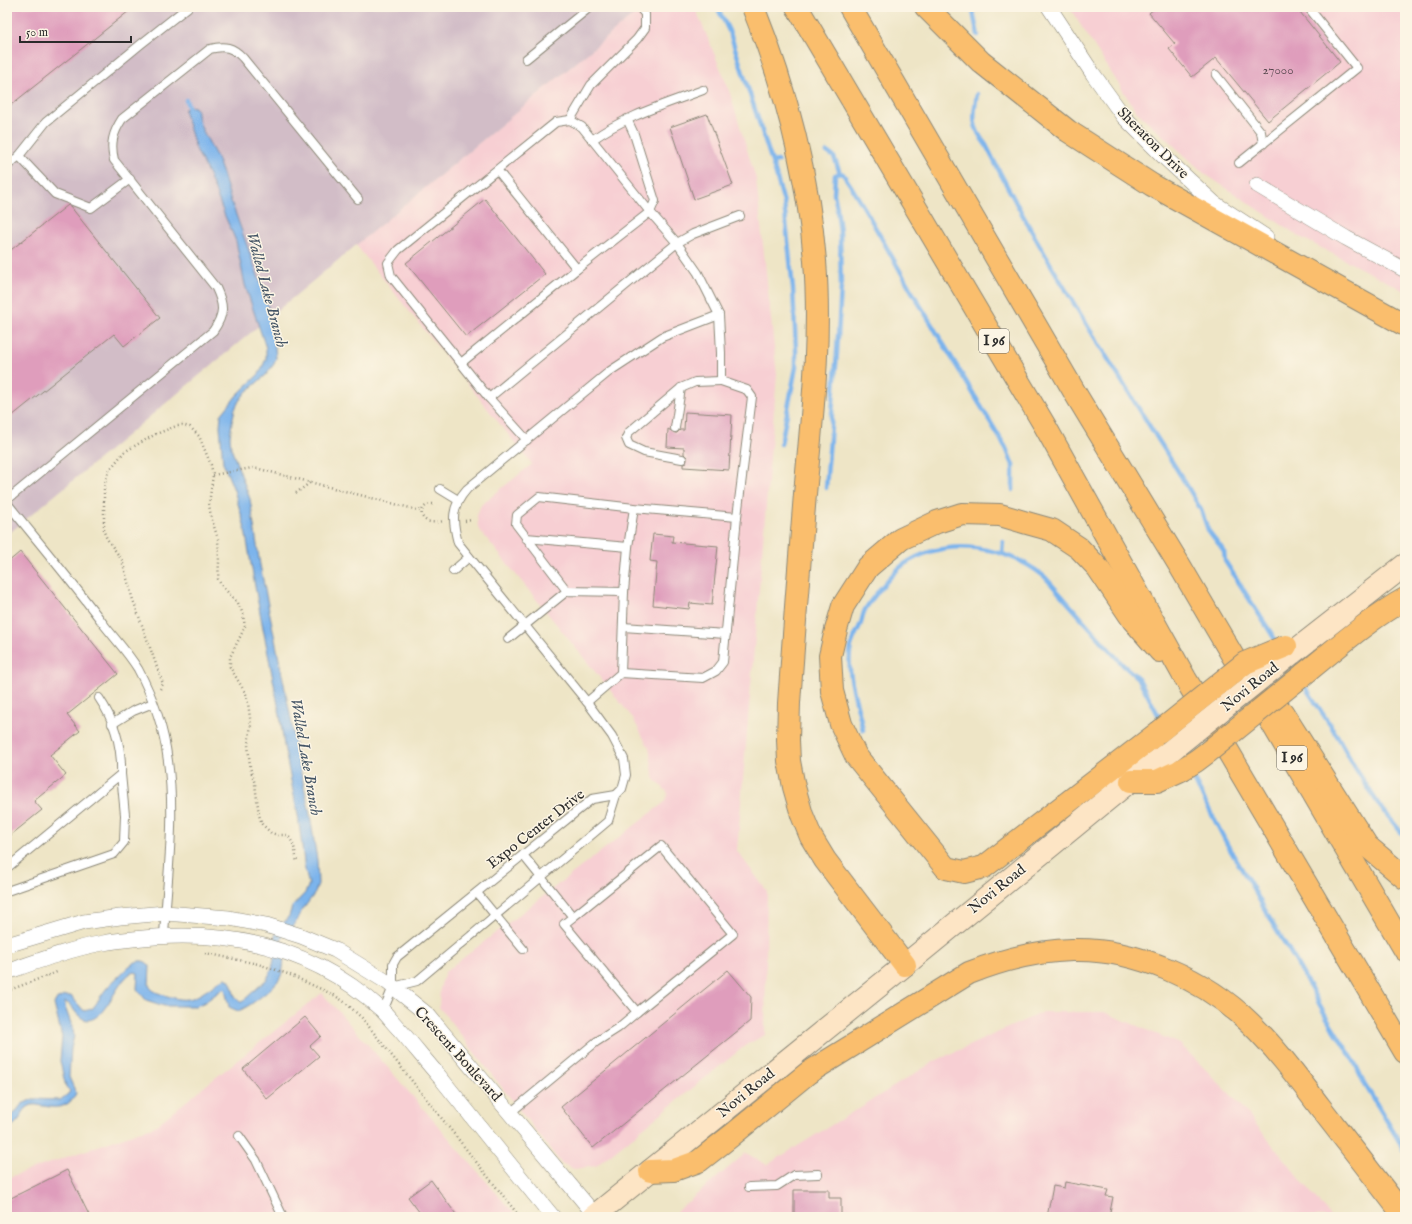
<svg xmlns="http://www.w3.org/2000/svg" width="1412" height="1224" font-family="'IM FELL English',serif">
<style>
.built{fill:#f7cfd3}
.industrial{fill:#d2bdc7}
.water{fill:#7cb4ec;stroke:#54708c}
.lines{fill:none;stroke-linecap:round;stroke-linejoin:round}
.stream{stroke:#7cb4ec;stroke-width:4.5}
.building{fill:#df9dbc}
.service-casing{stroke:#8c8878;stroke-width:10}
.minor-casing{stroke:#8c8878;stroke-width:16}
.secondary-casing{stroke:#8c8878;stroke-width:24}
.motorway-casing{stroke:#8c8878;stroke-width:24}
.path{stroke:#8c8878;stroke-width:2.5;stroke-dasharray:1 3;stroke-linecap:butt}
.service{stroke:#fff;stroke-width:8}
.minor{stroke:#fff;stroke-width:15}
.secondary{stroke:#fde5c5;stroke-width:22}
.motorway{stroke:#fabe6d;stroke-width:22}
.secondary-bridge-casing{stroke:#8c8878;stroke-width:24;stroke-linecap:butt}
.motorway-bridge-casing{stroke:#8c8878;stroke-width:24;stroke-linecap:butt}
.secondary-bridge{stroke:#fde5c5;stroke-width:22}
.motorway-bridge{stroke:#fabe6d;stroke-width:22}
.labels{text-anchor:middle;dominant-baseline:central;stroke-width:3;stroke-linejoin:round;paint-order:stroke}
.number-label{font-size:13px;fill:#58484f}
.shield{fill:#fcf5e5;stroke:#6a6863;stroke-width:1}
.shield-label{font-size:14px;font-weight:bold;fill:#2b2b2b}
.street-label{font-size:15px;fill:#2b2b2b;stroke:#fcf5e5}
.water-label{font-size:16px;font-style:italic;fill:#435465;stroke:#fcf5e5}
</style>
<rect width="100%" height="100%" fill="#fcf5e5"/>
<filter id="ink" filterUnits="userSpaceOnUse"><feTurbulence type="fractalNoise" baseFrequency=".025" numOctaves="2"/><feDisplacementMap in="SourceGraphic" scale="8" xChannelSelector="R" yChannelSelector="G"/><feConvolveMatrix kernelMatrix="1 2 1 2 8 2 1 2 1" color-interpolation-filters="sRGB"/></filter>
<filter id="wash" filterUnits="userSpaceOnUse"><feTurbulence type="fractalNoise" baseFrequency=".012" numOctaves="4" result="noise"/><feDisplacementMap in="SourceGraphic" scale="16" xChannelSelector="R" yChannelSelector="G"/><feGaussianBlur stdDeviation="0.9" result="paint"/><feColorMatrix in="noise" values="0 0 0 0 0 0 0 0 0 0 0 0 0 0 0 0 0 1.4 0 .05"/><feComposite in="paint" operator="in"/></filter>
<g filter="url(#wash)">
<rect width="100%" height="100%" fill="#eee5c6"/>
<g class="built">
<polygon points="643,7 695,7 728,87 756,179 777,375 737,851 767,891 765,1035 746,1045 596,1166 574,1169 561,1163 439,1007 440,988 445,972 665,802 668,793 659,783 654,780 649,748 632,717 478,528 477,515 481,505 532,464 356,245"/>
<polygon points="1069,7 1405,7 1405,291 1300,237 1205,174 1136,111"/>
<polygon points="322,993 370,1047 517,1217 7,1217 7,1178 155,1126"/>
<polygon points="1043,1012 1104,1012 1180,1044 1237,1101 1331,1217 670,1217 746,1153 767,1165 935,1061"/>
</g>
<polygon class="industrial" points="7,7 643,7 7,535"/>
<path class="water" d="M189 106 195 107 197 111V116L202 129 217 158 223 174 231 201 262 287 268 307 274 336 276 358 274 364 266 375 246 392 239 401 235 409 232 422 230 437 231 448 250 499 260 565 291 719 296 751 309 809 317 860 318 884 315 893 301 912 292 929 281 938C285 948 285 969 280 978 274 988 248 1008 238 1011L229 1007 225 989 224 988 205 1002 196 1006H164L146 1000 137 989 138 973C122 965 108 1020 88 1020 77 1020 73 1004 65 1002V1007L73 1029 74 1036 71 1048 69 1077 76 1093C70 1107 58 1109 44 1106 40 1106 36 1104 32 1105 22 1108 22 1118 16 1123 13 1126 10 1126 7 1128V1120L14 1114 22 1104 33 1099 60 1100 68 1094 70 1091 66 1087 64 1079 60 1061 62 1037 54 1004 56 1000 64 996H71L84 1011C87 1010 90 1010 93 1008 98 1002 101 995 106 989 110 984 115 980 119 976 127 968 140 953 150 966L149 985C151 991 158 993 164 995 186 1002 191 1001 210 988 216 984 220 980 226 978 235 982 230 994 240 1002H242L267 979 272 969 274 959V938L278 930 289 916 292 907 305 893 309 885 305 870 298 815 284 746 280 715 256 592 244 524 234 490 223 463 220 426 221 415 237 395 259 374 266 359V348L245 285 236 241 225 216 209 175 196 149 184 110Z"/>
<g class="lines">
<g class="stream">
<polyline points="717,7 730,33 774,168 784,203 793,289 796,350 796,367 781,444"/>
<polyline points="973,7 974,17 978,35"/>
<path d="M977 94C973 117 971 126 986 145 1045 264 1119 376 1189 489L1201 510 1208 530 1224 551 1225 561 1278 644"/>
<polyline points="186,100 190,112"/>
<polyline points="827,152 834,157 840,173 843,174 851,186 866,211 911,290 1006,448 1013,465 1013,490"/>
<polyline points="772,162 778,161"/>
<polyline points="826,488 837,353 841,287 840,232 837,208 834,194 835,175 840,173"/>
<polyline points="1002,553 1003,542"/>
<polyline points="1302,682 1338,737 1356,769 1379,805 1405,837"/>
<path d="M863 730C858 704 845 673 851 646 853 638 858 631 861 623 862 620 863 615 864 612 868 603 875 596 880 589 887 581 894 572 903 565 947 535 1006 546 1045 577L1123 665 1139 679 1162 722"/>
<polyline points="1190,772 1228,846 1253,888 1272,923 1294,958 1327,1018 1354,1061 1364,1083 1405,1151"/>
</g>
</g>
<g id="blocks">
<g class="building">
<polygon points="7,7 134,7 7,108"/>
<polygon points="1156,7 1296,7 1340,62 1268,121 1216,58 1192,77 1169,49 1175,44 1149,13"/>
<polygon points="707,114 733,185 694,199 670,127"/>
<polygon points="485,199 545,274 466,337 406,263"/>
<polygon points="68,205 70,206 160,318 124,346 114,334 7,420 7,253"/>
<polygon points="685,412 732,415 729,470 683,467 683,464 686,463 687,460 687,457 684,454 684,448 667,447 668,429 675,433 677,433 680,430 684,430"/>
<polygon points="653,534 673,536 672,542 718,546 712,605 690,603 689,609 653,605 657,562 650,561"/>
<polygon points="20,552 118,674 67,715 80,731 50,755 66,775 34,801 42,810 7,838 7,563"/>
<polygon points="728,970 751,997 750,1021 593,1148 561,1107"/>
<polygon points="305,1017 321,1036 310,1046 319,1056 267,1099 243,1069"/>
<polygon points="67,1170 90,1217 7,1217 7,1200"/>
<polygon points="431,1180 458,1217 423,1217 408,1197"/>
<polygon points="1065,1182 1108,1190 1106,1196 1113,1197 1109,1217 1047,1217 1053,1186 1064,1188"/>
<polygon points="794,1190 829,1190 829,1198 841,1198 841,1217 794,1217"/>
</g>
</g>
</g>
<g filter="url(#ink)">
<use href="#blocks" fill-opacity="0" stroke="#8c8878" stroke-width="1"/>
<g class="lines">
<g class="service-casing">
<g id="service">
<polyline points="526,59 590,7"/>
<polyline points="1216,75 1261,132 1263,144"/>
<polyline points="570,120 591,85 637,39 645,28 645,14 639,7"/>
<path d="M592 140C625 116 666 104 703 90"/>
<polyline points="19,156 55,194 91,208 130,179"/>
<polyline points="1239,163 1357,68 1308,7"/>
<polyline points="7,166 19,156 46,122 141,44 188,7"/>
<polyline points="577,269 650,212 655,201 634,134 627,119"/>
<polyline points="461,363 577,269 498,171"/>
<polyline points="489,398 677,243 693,234 740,216"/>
<polyline points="675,428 681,388"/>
<polyline points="527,440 489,398 391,276 388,263 398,250 556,122 570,120 582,127 650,212 677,243 698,273 719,315 721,353 721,381 747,390 752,397 737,517 723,662 716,671 703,678 621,673 587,702"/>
<polyline points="682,459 644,452 629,445 626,438 629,432 681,388 695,382 721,381"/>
<polyline points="440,489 458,500"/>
<path d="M7 500 213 331C225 314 224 305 216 288L114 160C110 143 113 133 122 119L210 49C224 45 233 47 243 58L358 199"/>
<path d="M7 503C40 544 74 584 105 626 116 640 129 654 138 669 153 697 164 729 168 761 176 819 167 878 164 936"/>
<polyline points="526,538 628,547"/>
<polyline points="453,571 469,557"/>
<polyline points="567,591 516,524 517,515 539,497 634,508 737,517"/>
<polyline points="623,627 726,634"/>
<polyline points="508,639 567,591 624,592 628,547 634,508"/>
<polyline points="621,673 624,592"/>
<path d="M99 698C114 720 122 747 121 774"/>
<polyline points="112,724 133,711 153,703"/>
<polyline points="523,855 573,917 564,924 637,1012 733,934 661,846 573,917"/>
<polyline points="7,868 121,774 125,815 124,842 114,854 7,891"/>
<polyline points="477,893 523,949"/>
<path d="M393 987 417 981 608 821 616 795 622 789 626 775 624 759 612 736 587 702 458 543C452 520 451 507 467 489L610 371 662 337 719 315"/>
<polyline points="383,1011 393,987 393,964 397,957 592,799 616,795"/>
<polyline points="510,1113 596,1042 618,1028 637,1012"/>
<polyline points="239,1136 256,1160 283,1217"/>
<polyline points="749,1187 777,1186 794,1175 818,1174"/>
</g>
</g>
<g class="minor-casing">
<g id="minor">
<polyline points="1049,7 1093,74 1124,117 1163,156 1214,203 1266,237"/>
<polyline points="1257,185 1346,238 1405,270"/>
<polyline points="7,945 84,922 120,917 165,913 229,918 266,925 301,936 335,950 387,982 428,1015 595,1215"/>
<path d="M7 972C38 961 70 949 103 943 113 941 123 940 133 939 225 928 312 946 382 1010 388 1016 394 1024 400 1030 413 1045 426 1061 439 1076 477 1123 514 1170 553 1217"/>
</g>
</g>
<g class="secondary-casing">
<g id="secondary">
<polyline points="1291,654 1405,565"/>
<polyline points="593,1217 905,965 1125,785 1169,752"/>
</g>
</g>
<g class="motorway-casing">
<g id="motorway">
<path d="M753 7C786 89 808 173 815 261 821 339 812 417 805 494 799 564 794 633 789 703L788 740 789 761 794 787 802 815 811 837 825 860 905 965"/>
<polyline points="797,7 1045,426 1185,678 1405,1052"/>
<polyline points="850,7 1078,398 1180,566 1405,950"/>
<polyline points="926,7 981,62 1068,131 1152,185 1405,325"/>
<path d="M1303 675C1334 650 1370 618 1405 599"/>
<polyline points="1282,712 1367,846 1405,878"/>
<polyline points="1159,732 984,867 964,872 946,868 856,756 841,724 832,691 830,656 836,630 843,606 868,567 901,539 937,522 962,514 1000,515 1027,523 1052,530 1079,548 1098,568 1133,620 1160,651"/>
<polyline points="1131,781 1157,781 1181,770"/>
<path d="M650 1171 674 1170 699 1161 731 1136 808 1073 969 973C1002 960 1036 951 1072 950 1135 948 1205 979 1250 1023 1276 1048 1298 1078 1320 1107 1348 1143 1377 1180 1405 1217"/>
</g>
</g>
<g class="path">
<polyline points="213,475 252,468 259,469 422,511"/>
<polyline points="296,493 311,482"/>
<path d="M433 504C424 503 416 515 427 521 431 523 439 522 444 521"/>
<polyline points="465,521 472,520"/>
<path d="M160 689 163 684 132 597 122 560 107 539 104 532V487L108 472 124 452 156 434 174 427 182 425 190 427 199 436 211 465 213 475 209 504 211 517 218 539 219 562 218 579 221 585 238 603 243 614 245 627 230 657V667L246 694 248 703 251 725 248 744 250 767 255 784 259 815 262 824 271 833 278 835H287C295 843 295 852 297 863"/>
<polyline points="205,953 258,964 288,974 334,995 346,1003 362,1018 520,1217"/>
<polyline points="7,991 57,972"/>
</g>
<use href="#service" class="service"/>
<use href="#minor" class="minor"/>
<use href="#secondary" class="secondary"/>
<use href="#motorway" class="motorway"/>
<g class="secondary-bridge-casing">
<polyline id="secondary-bridge" points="1169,752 1291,654"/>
</g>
<g class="motorway-bridge-casing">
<g id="motorway-bridge">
<polyline points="1159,732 1245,663 1286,646"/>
<polyline points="1181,770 1196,761 1208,752 1303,675"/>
</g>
</g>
<use href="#secondary-bridge" class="secondary-bridge"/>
<use href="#motorway-bridge" class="motorway-bridge"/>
</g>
</g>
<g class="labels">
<g class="number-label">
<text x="1278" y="70">27000</text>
</g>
<g class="shield">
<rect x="979" y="329" width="30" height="24" rx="3"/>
<rect x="1277" y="746" width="30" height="24" rx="3"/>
</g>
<g class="shield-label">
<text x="994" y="341">I 96</text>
<text x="1292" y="758">I 96</text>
</g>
<g class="street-label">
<text transform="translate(1153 143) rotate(45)">Sheraton Drive</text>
<text transform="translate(1250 687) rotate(-39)">Novi Road</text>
<text transform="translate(536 829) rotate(-38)">Expo Center Drive</text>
<text transform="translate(997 889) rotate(-39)">Novi Road</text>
<text transform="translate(458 1054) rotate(48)">Crescent Boulevard</text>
<text transform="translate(746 1093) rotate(-39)">Novi Road</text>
</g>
<g class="water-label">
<text transform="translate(266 290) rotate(75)">Walled Lake Branch</text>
<text transform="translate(305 757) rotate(80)">Walled Lake Branch</text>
</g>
</g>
<rect width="1412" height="1224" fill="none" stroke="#fcf5e5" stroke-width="24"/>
<path d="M20 36v6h111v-6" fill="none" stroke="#2b2b2b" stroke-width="2"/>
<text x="26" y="36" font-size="12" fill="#2b2b2b" stroke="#fcf5e5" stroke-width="3" paint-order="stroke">50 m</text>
</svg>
